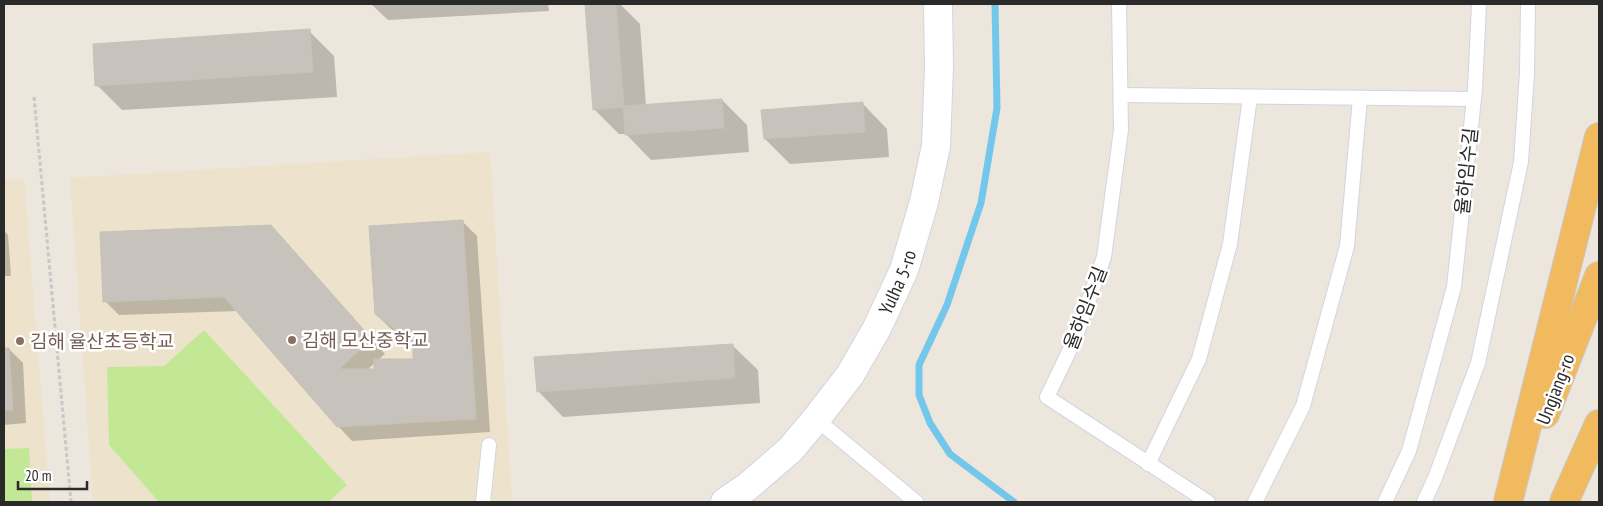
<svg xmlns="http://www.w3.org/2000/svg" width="1603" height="506" font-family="'PT Sans Narrow','Noto Sans KR',sans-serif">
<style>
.education{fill:#ede3cc}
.pitch{fill:#c2e896}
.shadow{fill:#0003;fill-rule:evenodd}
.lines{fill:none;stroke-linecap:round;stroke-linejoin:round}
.stream{stroke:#72c7eb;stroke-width:7}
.building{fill:#c7c2bc;stroke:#c7c2b6}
.service-casing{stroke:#d2d4e2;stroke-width:16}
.tertiary-casing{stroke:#d2d4e2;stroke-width:30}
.trunk-casing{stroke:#c8c8c8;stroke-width:30}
.path{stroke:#c8c8c8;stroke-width:3;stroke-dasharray:4 2.5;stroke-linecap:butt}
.service{stroke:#fff;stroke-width:14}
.tertiary{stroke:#fff;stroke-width:28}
.trunk{stroke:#f2ba5e;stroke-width:28}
.education-dot{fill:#8d6e63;stroke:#fff;stroke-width:2}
.labels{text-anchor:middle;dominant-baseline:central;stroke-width:5;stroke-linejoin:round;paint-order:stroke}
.street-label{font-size:19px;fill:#2a2a2a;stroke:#fff}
.education-label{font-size:19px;fill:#785e54;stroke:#fff;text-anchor:start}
</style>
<rect width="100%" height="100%" fill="#ece6dc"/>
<g class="education">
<polygon points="490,152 512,502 93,502 70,178"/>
<polygon points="24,179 50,502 4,502 4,180"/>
</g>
<g class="pitch">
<polygon points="204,330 347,485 328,502 159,502 109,445 107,367 164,366"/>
<polygon points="29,448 32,502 4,502 4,449"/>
</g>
<g class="shadow">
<polygon points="371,4 548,4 549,11 388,20"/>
<polygon points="586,4 620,4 640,24 646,106 722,100 747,125 749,152 651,160 626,134 619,134 594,109"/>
<polygon points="309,31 334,56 337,97 122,110 97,85"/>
<polygon points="862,103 887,129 889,157 790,164 765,139"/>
<path d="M463 222 477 236 490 432 352 441 338 426 237 311 119 315 105 301 271 226 385 354 378 360H414V346L390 328 376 314ZM375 363V370H367Z"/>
<polygon points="4,230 8,235 11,276 4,276"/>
<polygon points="732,345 758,370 760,403 563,417 538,391"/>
<polygon points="4,349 9,349 23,363 26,423 4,425"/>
</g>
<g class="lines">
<polyline class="stream" points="995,4 997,108 981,203 947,305 919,365 919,395 930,423 950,454 1014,502"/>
</g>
<g class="building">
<polygon points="585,4 616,4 624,106 722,99 724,128 625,135 623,107 593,110"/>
<polygon points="310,29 313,72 95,86 93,44"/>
<polygon points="863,102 865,132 764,139 761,110"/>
<polygon points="463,220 476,419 337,427 224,297 103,302 100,232 271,225 372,339 339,369 374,369 374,359 413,359 413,343 375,314 369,226"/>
<polygon points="733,344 735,378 537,392 534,357"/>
<polygon points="4,348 9,348 13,410 4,410"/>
</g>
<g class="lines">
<g class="service-casing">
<g id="service">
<polyline points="1119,4 1121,130 1104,257 1075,339 1047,397 1208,502"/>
<polyline points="1121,95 1474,99"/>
<polyline points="816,419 916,502"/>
<polyline points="1148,464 1199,359 1230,244 1250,97"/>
<polyline points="483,502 489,445"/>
<polyline points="1255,502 1303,406 1347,246 1360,98"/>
<polyline points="1385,502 1409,451 1454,287 1475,89 1479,4"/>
<polyline points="1424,502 1435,478 1478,363 1521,162 1527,73 1528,4"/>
</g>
</g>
<g class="tertiary-casing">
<g id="tertiary">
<path id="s1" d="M725 502 747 487 790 450 816 419 850 375 877 328 904 270 924 202 936 146 939 67 938 4"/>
</g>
</g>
<g class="trunk-casing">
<g id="trunk">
<polyline points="1545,414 1599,276"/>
<polyline points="1508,502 1599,137"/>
<polyline points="1564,502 1599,424"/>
</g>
</g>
<polyline class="path" points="34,97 71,502"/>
<use href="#service" class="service"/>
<use href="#tertiary" class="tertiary"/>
<use href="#trunk" class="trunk"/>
</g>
<g class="education-dot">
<circle cx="292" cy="340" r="5"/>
<circle cx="20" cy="341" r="5"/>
</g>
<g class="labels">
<g class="street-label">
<text transform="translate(1466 171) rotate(-84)">율하임수길</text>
<text stroke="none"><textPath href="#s1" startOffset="284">Yulha 5-ro</textPath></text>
<text transform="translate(1085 308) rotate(-69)">율하임수길</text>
<text transform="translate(1555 389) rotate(-69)">Ungjang-ro</text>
</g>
<g class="education-label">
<text x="302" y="340">김해 모산중학교</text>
<text x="30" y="341">김해 율산초등학교</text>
</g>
</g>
<rect width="1603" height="506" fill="none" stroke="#2a2a2a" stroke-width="10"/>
<path d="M18 481v8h69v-8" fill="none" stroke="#2a2a2a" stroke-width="2.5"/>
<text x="25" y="481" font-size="15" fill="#2a2a2a" stroke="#ffffff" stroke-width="4" paint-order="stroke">20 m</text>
</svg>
